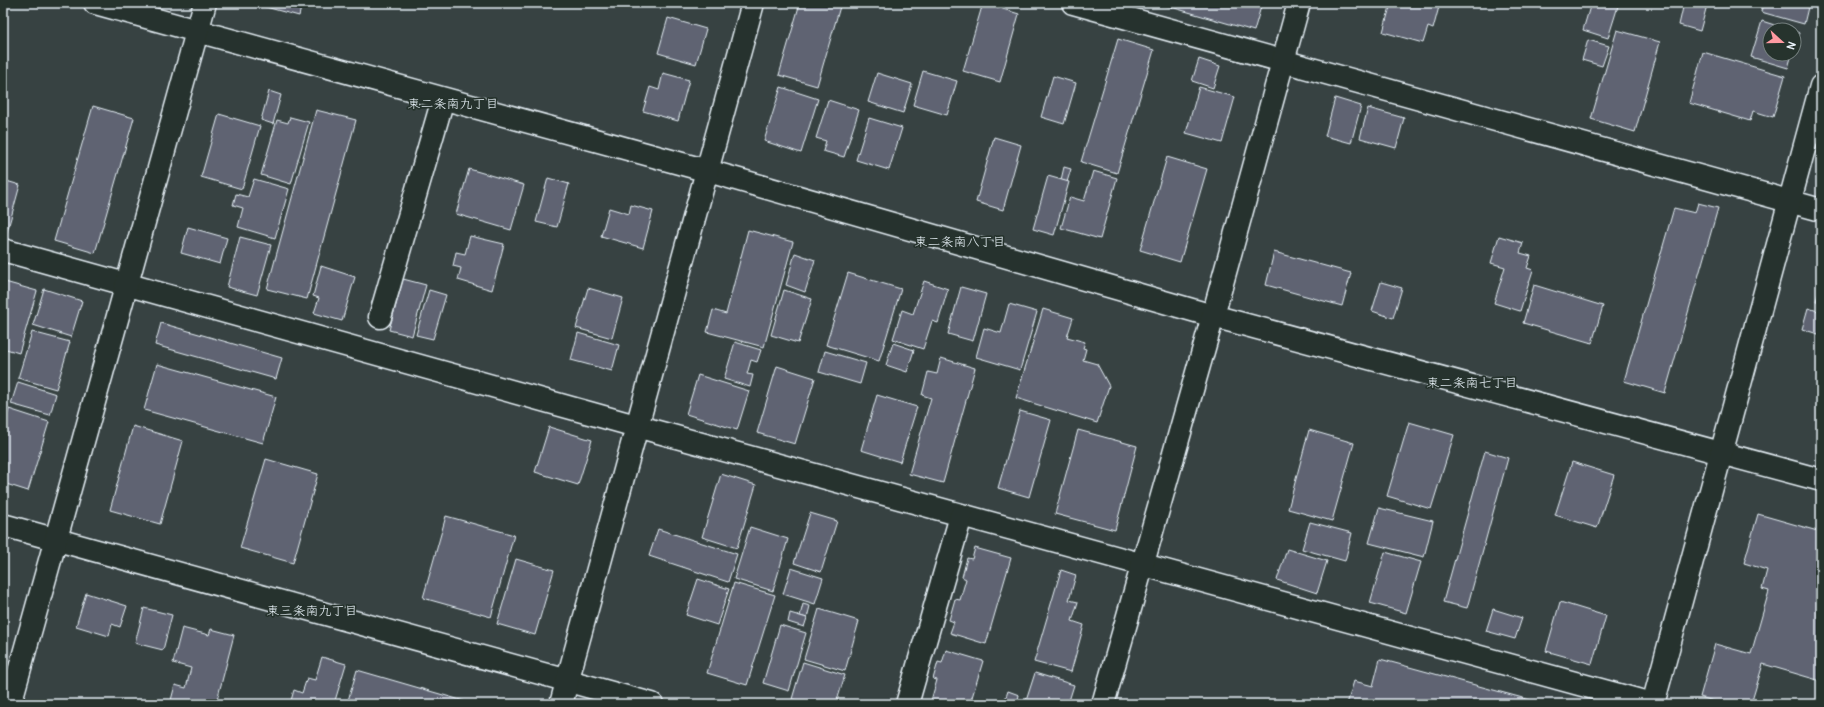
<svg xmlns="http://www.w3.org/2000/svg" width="1824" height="707" font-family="Pangolin,'Klee One',sans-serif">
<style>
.building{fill:#5e6472;stroke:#e8f1f8}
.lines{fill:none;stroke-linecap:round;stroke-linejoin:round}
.minor-casing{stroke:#e8f1f8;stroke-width:25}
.minor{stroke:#26332d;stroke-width:22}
.labels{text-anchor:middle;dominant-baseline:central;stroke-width:3.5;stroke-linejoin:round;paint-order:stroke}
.neighbourhood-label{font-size:13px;fill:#e8f1f8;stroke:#26332d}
</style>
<rect width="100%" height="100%" fill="#374242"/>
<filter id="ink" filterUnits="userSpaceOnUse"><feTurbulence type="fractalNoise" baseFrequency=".025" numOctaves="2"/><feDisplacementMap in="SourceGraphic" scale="8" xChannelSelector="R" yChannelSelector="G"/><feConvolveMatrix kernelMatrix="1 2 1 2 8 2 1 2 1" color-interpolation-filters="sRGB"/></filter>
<g filter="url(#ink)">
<g class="building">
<polygon points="251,3 302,3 299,16"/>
<polygon points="800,3 841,3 817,86 779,75"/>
<polygon points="983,3 1019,14 1000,82 963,71"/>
<polygon points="1157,3 1262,3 1254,31"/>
<polygon points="1391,3 1440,3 1433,29 1428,27 1423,43 1383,32"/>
<polygon points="1591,3 1619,3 1608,38 1583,30"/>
<polygon points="1684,3 1717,3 1716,7 1707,5 1700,31 1679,25"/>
<polygon points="1763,3 1809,3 1804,24 1761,12"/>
<polygon points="668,18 706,29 696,64 658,53"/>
<polygon points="1762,21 1790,30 1770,30 1770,54 1792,54 1788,68 1751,57"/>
<polygon points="1617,30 1660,42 1635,132 1591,119"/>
<polygon points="1794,31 1799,33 1794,49"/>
<polygon points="1118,39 1154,50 1117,173 1081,162"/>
<polygon points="1588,40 1609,46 1602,66 1582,60"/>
<polygon points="1703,52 1785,76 1773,117 1753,111 1750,121 1689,103"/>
<polygon points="1199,59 1220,66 1213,88 1192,81"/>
<polygon points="923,71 957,81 947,115 913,105"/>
<polygon points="663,73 689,80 678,121 643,111 650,87 659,90"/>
<polygon points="877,73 912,84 903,113 868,102"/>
<polygon points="1053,76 1076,83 1064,124 1041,117"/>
<polygon points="781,87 818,99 801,153 764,141"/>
<polygon points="1199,87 1235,97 1222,143 1186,133"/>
<polygon points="269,91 281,95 273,124 261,120"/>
<polygon points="1335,98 1361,106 1351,143 1325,136"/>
<polygon points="828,100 859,110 844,157 823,151 826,141 816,138"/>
<polygon points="93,106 134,118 95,253 54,241"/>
<polygon points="1368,108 1404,118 1396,148 1360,138"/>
<polygon points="316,110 356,120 307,299 267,289"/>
<polygon points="219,114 260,126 242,189 201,177"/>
<polygon points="290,117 309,122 291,184 261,175 277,120 288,123"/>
<polygon points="869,118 902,128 889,170 856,160"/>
<polygon points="994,137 1021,145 1003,210 976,202"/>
<polygon points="1167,157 1207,169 1180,262 1140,250"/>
<polygon points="1064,167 1071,169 1067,182 1061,180"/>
<polygon points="469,169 524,185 511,230 456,214"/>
<polygon points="1093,171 1117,178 1100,239 1061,228 1070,197 1084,201"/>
<polygon points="1048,176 1069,182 1054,235 1033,229"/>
<polygon points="548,178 569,184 557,227 536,222"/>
<polygon points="254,179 289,189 275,238 238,227 243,208 233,205 236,194 248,197"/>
<polygon points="3,180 20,185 7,232 3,231"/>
<polygon points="1698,203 1718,208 1665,393 1624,381 1674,208 1695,213"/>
<polygon points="631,205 653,211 643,248 601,236 609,208 629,214"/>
<polygon points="188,227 227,238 220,264 181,253"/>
<polygon points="748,230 793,242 764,347 707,332 713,310 726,314"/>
<polygon points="470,236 504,244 492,290 458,280 461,268 453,266 456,252 465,254"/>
<polygon points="1499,236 1523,243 1520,253 1531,256 1527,268 1533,270 1520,311 1494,303 1505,267 1491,263"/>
<polygon points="240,237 271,245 257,295 227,287"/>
<polygon points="1274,252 1351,273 1342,306 1266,285"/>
<polygon points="795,253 815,260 805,292 786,285"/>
<polygon points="321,266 355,277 342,321 314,313 319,298 313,296"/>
<polygon points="848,273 901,289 879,361 826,345"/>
<polygon points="403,279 426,285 412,336 389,330"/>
<polygon points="924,281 948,289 938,323 932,321 923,349 893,339 902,310 913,314"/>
<polygon points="5,282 37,291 19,353 3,348 3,288"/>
<polygon points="1381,282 1402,288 1393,318 1372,311"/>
<polygon points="1821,284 1821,302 1816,301"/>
<polygon points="1534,285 1603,306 1592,343 1523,323"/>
<polygon points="961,287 986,294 973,341 948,334"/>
<polygon points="588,288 623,298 612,338 576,328"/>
<polygon points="44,289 82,301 71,337 33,325"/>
<polygon points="429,290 446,295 433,339 416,335"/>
<polygon points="784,290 812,299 798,343 771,335"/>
<polygon points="1009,304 1037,312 1020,370 976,357 984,328 1001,333"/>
<polygon points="1808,308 1821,312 1821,335 1802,329"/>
<polygon points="1043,309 1073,318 1067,337 1085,342 1083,348 1086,349 1083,360 1097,364 1109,386 1097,423 1016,398"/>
<polygon points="161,323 282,358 276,379 155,345"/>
<polygon points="32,332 70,342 56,389 18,378"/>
<polygon points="578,333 619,345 612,371 571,360"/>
<polygon points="735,342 761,350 757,362 751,360 747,374 753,375 750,387 724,379"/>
<polygon points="893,343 914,350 907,372 886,365"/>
<polygon points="825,351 866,363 860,384 819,372"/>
<polygon points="941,358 975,368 943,483 909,474 931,398 922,395 928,372 937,374"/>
<polygon points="157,364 276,397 263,443 144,410"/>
<polygon points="777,366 815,378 795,444 757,433"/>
<polygon points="698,375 749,391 737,430 686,414"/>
<polygon points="18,382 56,394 50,415 11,404"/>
<polygon points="877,395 917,407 900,462 861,450"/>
<polygon points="9,409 49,422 28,491 3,483 3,430"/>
<polygon points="1020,411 1051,420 1029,497 998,488"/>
<polygon points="1409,422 1454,435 1431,509 1387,496"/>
<polygon points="133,426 183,441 160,524 110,510"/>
<polygon points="549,427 592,440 578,485 535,472"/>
<polygon points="1078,430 1137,446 1115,530 1055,514"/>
<polygon points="1309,430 1354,443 1332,521 1288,509"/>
<polygon points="1485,451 1508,458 1467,608 1443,602"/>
<polygon points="266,459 318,474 293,563 240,548"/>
<polygon points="1572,462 1614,475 1597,528 1555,515"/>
<polygon points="721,474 756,485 737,548 702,537"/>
<polygon points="1379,508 1433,521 1424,557 1369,543"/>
<polygon points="810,513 837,521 821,572 794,563"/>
<polygon points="1758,514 1821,532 1821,681 1763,664 1751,704 1724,704 1700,697 1715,644 1751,654 1769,591 1762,589 1767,570 1744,563"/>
<polygon points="446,516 514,535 491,617 423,598"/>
<polygon points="1310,522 1352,533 1345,561 1302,549"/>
<polygon points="750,527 788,539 773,591 734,579"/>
<polygon points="658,529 737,554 728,582 649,556"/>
<polygon points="975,548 1011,558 986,644 950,633 954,622 949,620 955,599 960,600 966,579 962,577 967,558 972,559"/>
<polygon points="1287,549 1327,561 1317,593 1277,580"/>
<polygon points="1385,552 1421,562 1406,613 1370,603"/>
<polygon points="516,559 554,570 535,635 497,624"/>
<polygon points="791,568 823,578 815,604 783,594"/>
<polygon points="1061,570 1076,575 1069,600 1078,602 1072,621 1084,625 1071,672 1034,662"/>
<polygon points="698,579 729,589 717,625 686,615"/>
<polygon points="734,583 775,595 747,685 707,673"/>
<polygon points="86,593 127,606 120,627 112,624 109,636 76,626"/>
<polygon points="1560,602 1606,616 1592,664 1546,651"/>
<polygon points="803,604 810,606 807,618 800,616"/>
<polygon points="144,608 172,615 163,650 135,643"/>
<polygon points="819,609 859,621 845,671 804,659"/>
<polygon points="1493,609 1522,618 1515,639 1486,631"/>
<polygon points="790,613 807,618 804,627 788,622"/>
<polygon points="780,625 806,633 789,691 763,683"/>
<polygon points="182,628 209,635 211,629 234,635 216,704 170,704 175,685 186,688 191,668 173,663"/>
<polygon points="946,650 983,661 970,704 930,704 937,680 933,679 938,662 942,663"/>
<polygon points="322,657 346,664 334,704 290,704 294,690 302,693 307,678 315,680"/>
<polygon points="1380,659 1530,700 1529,704 1347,704 1354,681 1373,686"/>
<polygon points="803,662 845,675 836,704 807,704 792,699"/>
<polygon points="357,670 464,701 463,704 347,704"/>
<polygon points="1035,673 1074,685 1068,704 1025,704"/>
<polygon points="1008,691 1019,695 1017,704 987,704 988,699 1004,703"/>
</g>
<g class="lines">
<g class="minor-casing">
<g id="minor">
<polyline points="95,3 708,171 1213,316 1821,480"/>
<polyline points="1073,3 1821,210"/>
<polyline points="3,250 636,426 1652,704"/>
<polyline points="380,317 443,99"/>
<polyline points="3,525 652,704"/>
<polyline points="10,704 205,3"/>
<polyline points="561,704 753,3"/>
<polyline points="907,704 961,516"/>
<polyline points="1103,704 1213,316 1299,3"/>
<polyline points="1653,704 1821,86"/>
</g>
</g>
<use href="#minor" class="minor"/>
</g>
</g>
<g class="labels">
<g class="neighbourhood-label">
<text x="453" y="104">東二条南九丁目</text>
<text x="960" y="242">東二条南八丁目</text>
<text x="1472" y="383">東二条南七丁目</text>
<text x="312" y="611">東三条南九丁目</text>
</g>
</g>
<rect width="1824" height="707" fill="none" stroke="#26332d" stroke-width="16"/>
<rect x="8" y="8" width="1808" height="691" fill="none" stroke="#e8f1f8" stroke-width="1.5" filter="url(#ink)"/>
<g transform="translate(1782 42) rotate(111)"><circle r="19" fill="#26332d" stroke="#747f7e"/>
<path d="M0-3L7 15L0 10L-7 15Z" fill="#ff9aa2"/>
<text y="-6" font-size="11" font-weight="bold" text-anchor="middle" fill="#e8f1f8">N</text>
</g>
</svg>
